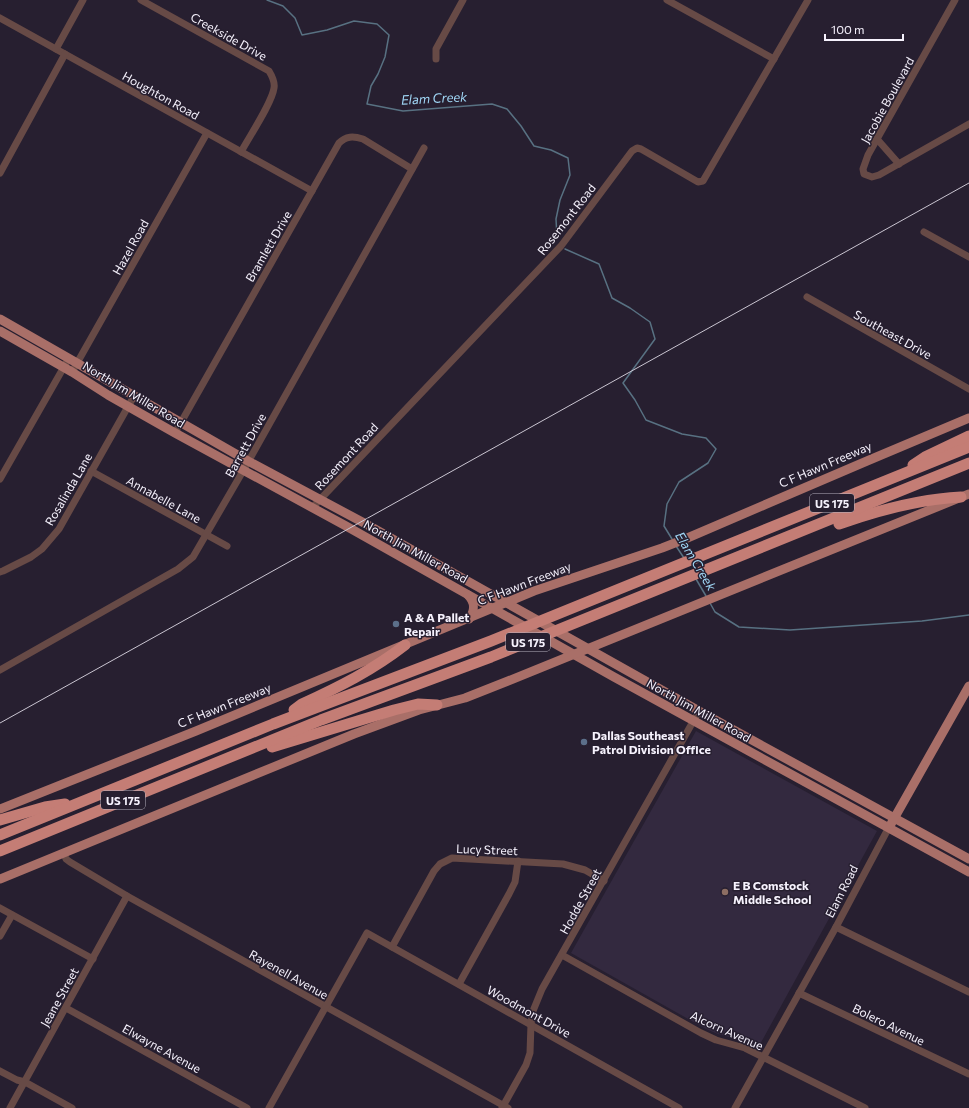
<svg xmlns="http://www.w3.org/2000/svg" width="969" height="1108" font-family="Commissioner,sans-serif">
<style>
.built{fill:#33293f}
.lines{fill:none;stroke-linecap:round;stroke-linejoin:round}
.stream{stroke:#587182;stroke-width:1.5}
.minor{stroke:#674a46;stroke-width:7}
.major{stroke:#a96f68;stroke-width:9}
.highway{stroke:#c47d75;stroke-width:11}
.tram{stroke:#cac5d1;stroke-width:1}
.service-dot{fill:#5c6f8a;stroke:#271f30;stroke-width:1.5}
.education-dot{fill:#8d6e63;stroke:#271f30;stroke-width:1.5}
.labels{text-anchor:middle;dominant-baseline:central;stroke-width:3;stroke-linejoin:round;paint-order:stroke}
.shield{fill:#271f30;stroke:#b8b3c0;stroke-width:1}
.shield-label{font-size:11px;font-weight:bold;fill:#f6f2fd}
.street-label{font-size:12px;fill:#f6f2fd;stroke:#271f30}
.poi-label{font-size:12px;font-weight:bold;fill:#f6f2fd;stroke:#271f30;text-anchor:start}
.water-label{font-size:13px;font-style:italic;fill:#a0d7f6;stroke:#271f30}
</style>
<rect width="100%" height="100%" fill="#271f30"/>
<polygon class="built" points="696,731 877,831 758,1048 743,1041 718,1034 706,1029 571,953"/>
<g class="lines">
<g class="stream">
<polyline points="267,0 283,6 295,18 302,35 327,30 354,21 377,24 389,35 385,57 378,74 371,86 367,104 403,111 492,104 507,109 521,126 534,146 551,150 568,158 570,175 560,200 556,219 557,237"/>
<polyline points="565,249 599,264 612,298 630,308 650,322 655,339 623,383 635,400 646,420 682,434 706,438 716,449 708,463 679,482 667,504 664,526 672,539"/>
<polyline points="676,546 684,558"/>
<polyline points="696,579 706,596"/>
<polyline points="710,603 715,612 739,627 790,630 922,621 969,615"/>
</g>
<g class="minor">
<path d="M141 0 269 71C272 76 275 83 274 88 272 103 249 137 241 152"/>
<polyline points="667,0 774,59"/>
<polyline points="955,0 868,155 863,169 864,174 872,177 879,175 969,124"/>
<polyline points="0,18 312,191"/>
<polyline points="56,49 83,0"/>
<polyline points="436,59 436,49 463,0"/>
<polyline points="877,139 899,164"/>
<polyline points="0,173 65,54"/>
<polyline points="924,232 969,257"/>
<polyline points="807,297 969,389"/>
<polyline points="72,372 207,133"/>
<path d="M175 433 339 143C346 136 353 136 363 139L412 169"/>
<polyline points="91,471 227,546"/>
<polyline points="0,479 69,358"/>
<polyline points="312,508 561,246 632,151 637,148 641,149 698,182 703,181 808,0"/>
<polyline points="0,572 3,571 31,557 42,549 59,529 134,396"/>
<polyline points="0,670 178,569 193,557 243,471 424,148"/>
<polyline points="64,853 66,859 70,862 127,896 508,1108"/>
<polyline points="0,908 93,959"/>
<polyline points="836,927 969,992"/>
<polyline points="0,936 12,915"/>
<polyline points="392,947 434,871 440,864 452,858 563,864 585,870 604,881"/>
<polyline points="562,955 701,1033 716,1040 745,1048 865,1108"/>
<polyline points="459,984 509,894 515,882 518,861"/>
<polyline points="799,993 969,1074"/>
<polyline points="66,1008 247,1108"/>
<polyline points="0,1071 17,1080 25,1082 72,1108"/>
<polyline points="10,1108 127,896"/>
<polyline points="269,1108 367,933 679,1108"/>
<polyline points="502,1108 526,1065 530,1053 531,1024 533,1011 542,989 699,711"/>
<polyline points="735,1108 836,927 888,829"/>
</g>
<g class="major">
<polyline points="0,319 248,461 366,524 699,711 969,859"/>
<polyline points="0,331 72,372 108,395 175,433 346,526 614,677 969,872"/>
<path d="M468 595C475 602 475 611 469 619"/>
<polyline points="0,809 196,731 534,591 662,548 685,539 867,461 969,418"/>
<polyline points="891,824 969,686"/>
<polyline points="0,879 354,734 419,710 465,698 508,681 969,494"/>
</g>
<g class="highway">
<polyline points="913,465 925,457 969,436"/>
<path d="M839 524C879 510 919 499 961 497"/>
<path d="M294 710 302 704C339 687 373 670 405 645"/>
<polyline points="272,747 394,710 418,704 437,705"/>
<polyline points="0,820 45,807 65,804"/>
<polyline points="0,835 273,724 491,641 969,447"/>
<polyline points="0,851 321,720 491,657 969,463"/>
</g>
<polyline class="tram" points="0,723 969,183"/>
</g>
<g class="service-dot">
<circle cx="396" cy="624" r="4"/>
<circle cx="584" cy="742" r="4"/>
</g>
<circle class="education-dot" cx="725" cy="892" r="4"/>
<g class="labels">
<g class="shield">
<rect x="810" y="494" width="44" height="18" rx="3"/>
<rect x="506" y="633" width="44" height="18" rx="3"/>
<rect x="101" y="791" width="44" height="18" rx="3"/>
</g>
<g class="shield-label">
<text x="832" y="503">US 175</text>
<text x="528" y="642">US 175</text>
<text x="123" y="800">US 175</text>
</g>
<g class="street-label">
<text transform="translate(229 36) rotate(29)">Creekside Drive</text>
<text transform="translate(161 95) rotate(29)">Houghton Road</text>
<text transform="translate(887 100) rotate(-61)">Jacobie Boulevard</text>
<text transform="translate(566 219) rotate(-52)">Rosemont Road</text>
<text transform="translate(268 246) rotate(-60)">Bramlett Drive</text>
<text transform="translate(130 247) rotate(-61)">Hazel Road</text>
<text transform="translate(893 334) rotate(29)">Southeast Drive</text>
<text transform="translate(134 394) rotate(31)">North Jim Miller Road</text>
<text transform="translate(245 445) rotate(-61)">Barrett Drive</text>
<text transform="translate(346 456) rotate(-47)">Rosemont Road</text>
<text transform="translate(825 464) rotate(-23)">C F Hawn Freeway</text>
<text transform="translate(68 489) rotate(-60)">Rosalinda Lane</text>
<text transform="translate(164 499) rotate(29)">Annabelle Lane</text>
<text transform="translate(416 551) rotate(29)">North Jim Miller Road</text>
<text transform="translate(524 583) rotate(-21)">C F Hawn Freeway</text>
<text transform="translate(224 705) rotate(-22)">C F Hawn Freeway</text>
<text transform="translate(699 710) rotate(29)">North Jim Miller Road</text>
<text transform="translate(487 849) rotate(2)">Lucy Street</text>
<text transform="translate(841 891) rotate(-63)">Elam Road</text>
<text transform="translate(580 901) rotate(-61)">Hodde Street</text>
<text transform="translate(289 974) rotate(29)">Rayenell Avenue</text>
<text transform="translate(59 997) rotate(-61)">Jeane Street</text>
<text transform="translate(529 1011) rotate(29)">Woodmont Drive</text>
<text transform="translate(889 1024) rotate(26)">Bolero Avenue</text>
<text transform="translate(727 1030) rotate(24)">Alcorn Avenue</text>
<text transform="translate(162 1048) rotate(29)">Elwayne Avenue</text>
</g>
<g class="poi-label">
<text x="404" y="617">A &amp; A Pallet<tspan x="404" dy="14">Repair</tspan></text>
<text x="592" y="735">Dallas Southeast<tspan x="592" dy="14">Patrol Division Office</tspan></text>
<text x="733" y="885">E B Comstock<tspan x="733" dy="14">Middle School</tspan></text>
</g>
<g class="water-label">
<text transform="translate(434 98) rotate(-3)">Elam Creek</text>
<text transform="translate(696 561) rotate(59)">Elam Creek</text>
</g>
</g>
<path d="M825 34v6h78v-6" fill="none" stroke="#f6f2fd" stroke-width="2"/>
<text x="831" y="34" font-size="12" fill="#f6f2fd" stroke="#271f30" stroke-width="3" paint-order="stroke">100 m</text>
</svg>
